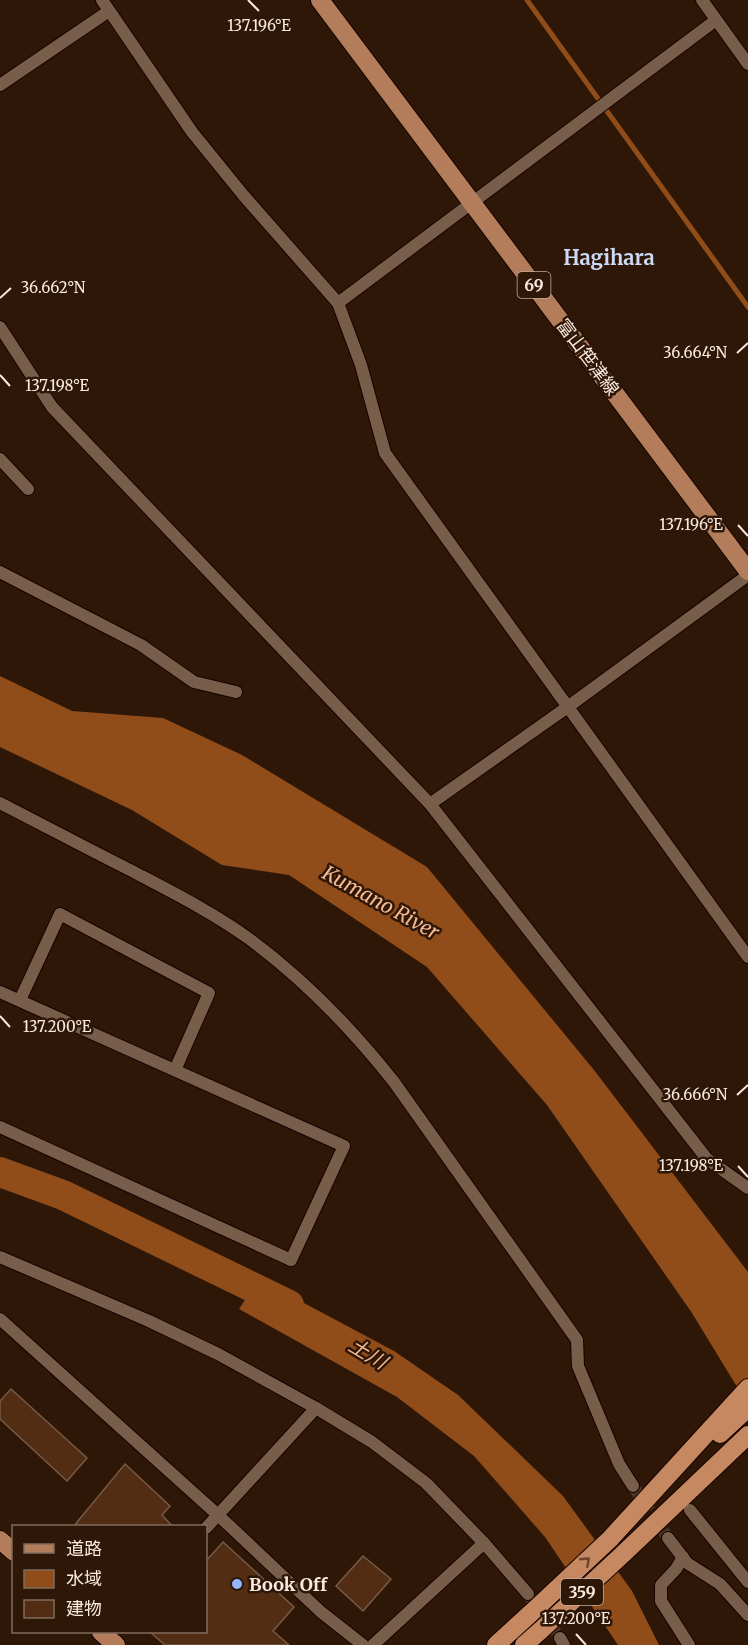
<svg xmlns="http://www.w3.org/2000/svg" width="748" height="1645" font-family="Merriweather,'Noto Sans JP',serif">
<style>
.water{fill:#914d19}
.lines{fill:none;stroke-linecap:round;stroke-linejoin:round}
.stream{stroke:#914d19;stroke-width:5}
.river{stroke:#914d19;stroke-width:30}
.building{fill:#522d13;stroke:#765a48;stroke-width:1.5}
.minor-tunnel{stroke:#4d3627;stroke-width:12;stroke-dasharray:12 6;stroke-linecap:butt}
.minor-casing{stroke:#150300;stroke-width:14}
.primary-casing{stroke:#150300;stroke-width:20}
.trunk-casing{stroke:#150300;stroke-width:20}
.minor{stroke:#795d4b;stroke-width:12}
.primary{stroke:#b37d5b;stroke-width:18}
.trunk{stroke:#c68860;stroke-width:18}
.trunk-bridge-casing{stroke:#150300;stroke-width:20;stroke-linecap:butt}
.trunk-bridge{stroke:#c68860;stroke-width:18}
.oneway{stroke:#6b442b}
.ticks{fill:none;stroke:#fae9df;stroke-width:2}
.poi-dot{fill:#93b7fd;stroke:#2f1707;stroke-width:2}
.labels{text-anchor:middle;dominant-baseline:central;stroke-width:5;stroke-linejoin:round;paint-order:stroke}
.shield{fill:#2f1707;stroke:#bdaa9e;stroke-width:1.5}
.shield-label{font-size:16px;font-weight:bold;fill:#fae9df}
.street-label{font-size:18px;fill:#fae9df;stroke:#2f1707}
.poi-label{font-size:18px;font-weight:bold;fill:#fae9df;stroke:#2f1707;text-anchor:start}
.neighbourhood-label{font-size:20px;font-weight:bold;fill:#ccdaf5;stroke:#2f1707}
.water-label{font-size:20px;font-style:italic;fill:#f4b994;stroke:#2f1707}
.ticks-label{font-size:15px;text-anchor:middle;fill:#fae9df;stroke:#2f1707;stroke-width:5;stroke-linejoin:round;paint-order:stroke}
</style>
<rect width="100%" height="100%" fill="#2f1707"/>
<g class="water">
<polygon points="0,676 72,711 163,718 242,755 427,867 594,1070 748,1272 748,1405 692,1313 547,1105 427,967 289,875 222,865 132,810 0,747"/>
<polygon points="259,1279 394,1351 458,1395 563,1496 632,1591 659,1645 618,1645 545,1537 474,1456 397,1397 239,1309"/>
</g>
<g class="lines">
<polyline class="stream" points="527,0 748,307"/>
<polyline class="river" points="0,1172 63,1195 289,1305"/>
</g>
<g class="building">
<polygon points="11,1389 87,1458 67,1481 0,1419 0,1401"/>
<polygon points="125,1464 170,1506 162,1515 173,1527 73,1527"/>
<polygon points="223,1542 294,1607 273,1631 289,1645 165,1645 150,1632 206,1632 206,1561"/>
<polygon points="363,1556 391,1579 363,1611 336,1586"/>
</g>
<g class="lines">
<g class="minor-tunnel">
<polyline points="633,1486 668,1538"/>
<polyline points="528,1594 560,1638"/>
</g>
<g class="minor-casing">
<g id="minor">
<polyline points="102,0 192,132 244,196 338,303 361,365 385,453 748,957"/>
<polyline points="702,0 748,64"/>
<polyline points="0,85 109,11"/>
<polyline points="338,303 716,20"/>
<polyline points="0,327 52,407 430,804 707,1159 748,1188"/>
<polyline points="0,459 28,489"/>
<polyline points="0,572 141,645 194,682 236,692"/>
<path d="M0 803C43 825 86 848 130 870 170 891 212 912 248 938 304 979 352 1029 394 1082L577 1340 578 1366 619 1464 633 1486"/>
<polyline points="430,804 569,706 748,575"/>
<polyline points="0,992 344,1146 291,1260 0,1127"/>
<polyline points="20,1000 60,914 209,993 175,1070"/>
<polyline points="0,1257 149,1321 218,1354 316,1408 372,1442 426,1483 484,1543 528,1594"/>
<polyline points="0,1319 218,1515 321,1612 363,1645"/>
<polyline points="690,1510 748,1582"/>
<polyline points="206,1528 316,1408"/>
<polyline points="668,1538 687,1563 720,1584 748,1615"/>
<polyline points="683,1557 676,1569 661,1585 661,1601 689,1645"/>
<polyline points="560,1638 564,1645"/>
<polyline points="373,1645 484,1543"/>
</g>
</g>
<g class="primary-casing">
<g id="primary">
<polyline points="320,0 748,571"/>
<polyline points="0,1540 14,1552"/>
<polyline points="101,1632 116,1645"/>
</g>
</g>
<g class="trunk-casing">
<g id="trunk">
<polyline points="720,1434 748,1408"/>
<polyline points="610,1539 748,1388"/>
<polyline points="623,1554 748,1435"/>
<polyline points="496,1645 531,1613"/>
<polyline points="524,1645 541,1630"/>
</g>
</g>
<use href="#minor" class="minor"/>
<use href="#primary" class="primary"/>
<use href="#trunk" class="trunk"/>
<g class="trunk-bridge-casing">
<g id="trunk-bridge">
<polyline points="531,1613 610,1539"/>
<polyline points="541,1630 623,1554"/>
</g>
</g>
<use href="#trunk-bridge" class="trunk-bridge"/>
</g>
<defs><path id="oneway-chevron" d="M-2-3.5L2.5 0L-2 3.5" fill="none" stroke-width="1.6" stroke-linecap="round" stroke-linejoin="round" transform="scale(1.5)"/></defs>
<use class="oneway" href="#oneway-chevron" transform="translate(586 1561) rotate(-43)"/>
<path class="ticks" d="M248 0 259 11M0 298 11 288M737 353 748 343M0 375 10 386M738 525 748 536M0 1016 10 1027M737 1095 748 1085M738 1166 748 1177M576 1634 586 1645"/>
<circle class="poi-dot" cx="237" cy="1584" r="6"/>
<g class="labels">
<g class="shield">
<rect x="517.5" y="272" width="33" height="26" rx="4.5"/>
<rect x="561" y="1579" width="42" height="26" rx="4.5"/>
</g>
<g class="shield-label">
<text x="534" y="285">69</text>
<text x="582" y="1592">359</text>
</g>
<g class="street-label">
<text transform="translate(588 357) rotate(53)">富山笹津線</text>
</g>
<g class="poi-label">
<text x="249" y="1584">Book Off</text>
</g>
<g class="neighbourhood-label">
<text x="609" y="257">Hagihara</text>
</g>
<g class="water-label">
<text transform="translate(381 902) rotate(29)">Kumano River</text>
<text transform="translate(368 1353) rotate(31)">土川</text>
</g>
</g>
<g class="ticks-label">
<text x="259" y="31">137.196°E</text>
<text x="53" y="293">36.662°N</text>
<text x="695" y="358">36.664°N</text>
<text x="57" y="391">137.198°E</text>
<text x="691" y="530">137.196°E</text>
<text x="57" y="1032">137.200°E</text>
<text x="695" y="1100">36.666°N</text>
<text x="691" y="1171">137.198°E</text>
<text x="576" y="1624">137.200°E</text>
</g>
<rect x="12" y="1525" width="195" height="108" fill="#2f1707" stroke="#806b5d" stroke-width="1.5"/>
<rect x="24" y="1544" width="30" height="9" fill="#b37d5b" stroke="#806b5d" stroke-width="1.5"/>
<text x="66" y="1555" font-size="18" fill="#fae9df">道路</text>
<rect x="24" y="1570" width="30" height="18" fill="#914d19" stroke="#806b5d" stroke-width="1.5"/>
<text x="66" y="1585" font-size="18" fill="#fae9df">水域</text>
<rect x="24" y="1600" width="30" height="18" fill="#522d13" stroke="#806b5d" stroke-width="1.5"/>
<text x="66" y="1615" font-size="18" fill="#fae9df">建物</text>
</svg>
